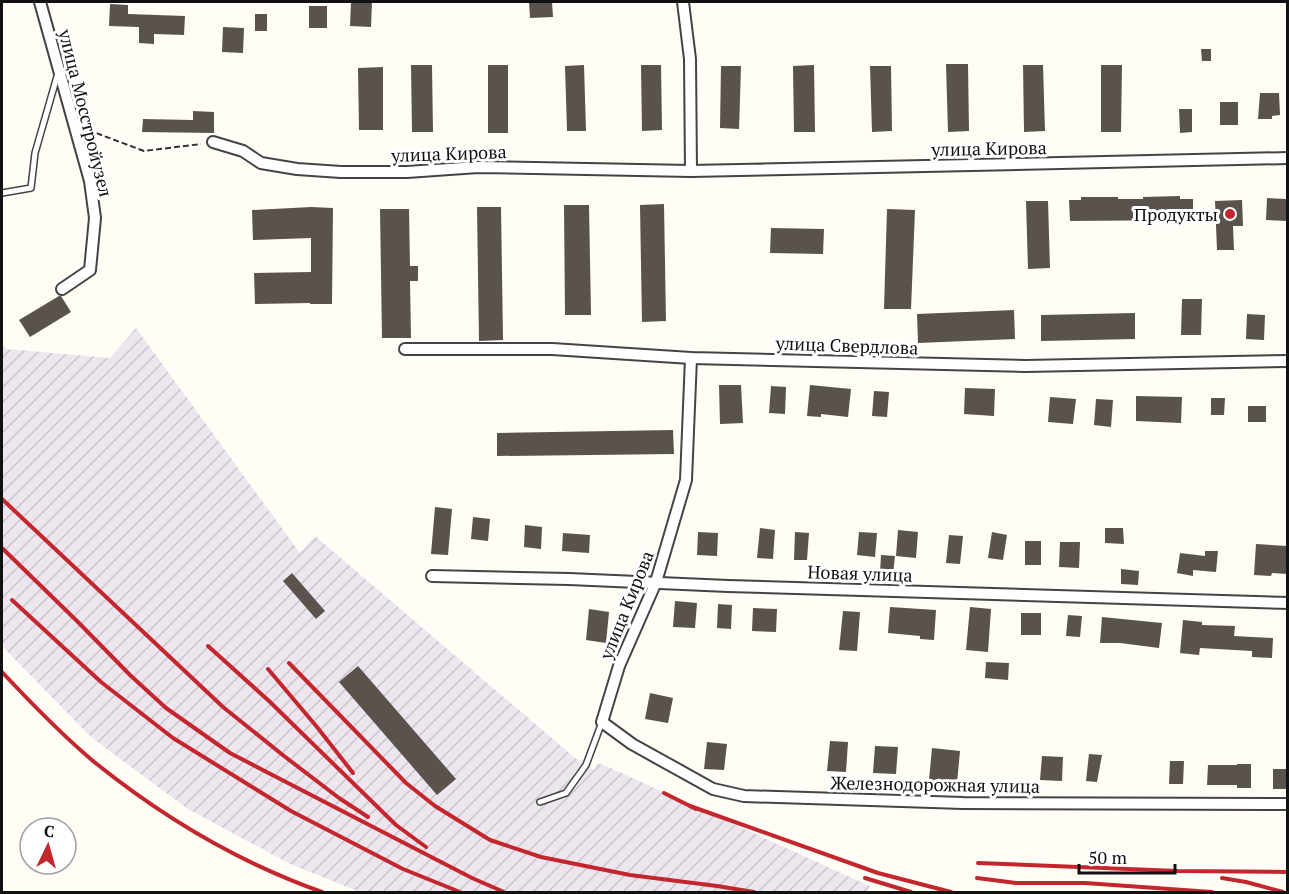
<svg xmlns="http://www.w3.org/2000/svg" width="1289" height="894" font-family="'PT Serif',serif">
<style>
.industrial{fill:url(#industrial-furrows)}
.building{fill:#5a524d}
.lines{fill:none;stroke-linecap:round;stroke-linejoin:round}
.service-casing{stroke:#444;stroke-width:8}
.minor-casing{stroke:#444;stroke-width:14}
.path{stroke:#333;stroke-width:2;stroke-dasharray:6 3;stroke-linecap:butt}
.service{stroke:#fff;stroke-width:5}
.minor{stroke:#fff;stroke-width:10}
.rail{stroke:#c4262e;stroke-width:4}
.poi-dot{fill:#c4262e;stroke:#fff;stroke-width:2}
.labels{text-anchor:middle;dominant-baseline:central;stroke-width:6;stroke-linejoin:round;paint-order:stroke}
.street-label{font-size:18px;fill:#111;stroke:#fff}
.poi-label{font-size:18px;fill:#111;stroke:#fff;text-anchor:end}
</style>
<defs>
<pattern id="industrial-furrows" width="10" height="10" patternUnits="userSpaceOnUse" patternTransform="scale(1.5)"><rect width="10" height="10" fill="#eee6ef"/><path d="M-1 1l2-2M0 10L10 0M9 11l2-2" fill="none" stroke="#cbc4cc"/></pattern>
</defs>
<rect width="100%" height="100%" fill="#fffdf5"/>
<polygon class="industrial" points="136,328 300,553 315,536 575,758 594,770 597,763 606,766 870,886 868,892 360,892 290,864 188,809 100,744 87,733 4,648 2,642 2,346 7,349 110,358"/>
<g class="building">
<polygon points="351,2 372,2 371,27 350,26"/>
<polygon points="529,2 552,2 553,17 530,18"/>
<polygon points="110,4 128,5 128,14 185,16 184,35 154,34 154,44 139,43 139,27 109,26"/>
<rect x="309" y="6" width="18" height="22"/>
<rect x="255" y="14" width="12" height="17"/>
<polygon points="223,27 244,28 243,53 222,52"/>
<polygon points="1201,49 1211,49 1211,61 1202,61"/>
<polygon points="946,64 968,64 969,131 948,132"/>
<polygon points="411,65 432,65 433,132 412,132"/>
<rect x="488" y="65" width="20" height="68"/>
<polygon points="584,65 586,131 567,131 565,66"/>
<polygon points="641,65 661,65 662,130 642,131"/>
<polygon points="814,65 815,132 794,132 793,66"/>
<polygon points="1023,65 1043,65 1045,131 1024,132"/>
<polygon points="1101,65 1122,65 1121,132 1101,132"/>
<polygon points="721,66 741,66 739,129 720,128"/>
<polygon points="870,66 891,66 892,131 872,132"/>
<polygon points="383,67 383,130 359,130 358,68"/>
<polygon points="1260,93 1279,93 1280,115 1272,116 1272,119 1258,119"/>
<rect x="1220" y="102" width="18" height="23"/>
<polygon points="1179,109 1192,109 1192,132 1180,133"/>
<polygon points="193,111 214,112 214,133 142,132 143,119 193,120"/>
<polygon points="1180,196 1180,199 1193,199 1193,220 1070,221 1069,200 1081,200 1081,197 1118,197 1118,199 1143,199 1143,197"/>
<polygon points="1267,198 1287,199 1287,221 1266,220"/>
<polygon points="1242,200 1243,226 1233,226 1234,250 1217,250 1215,201"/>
<polygon points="1026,201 1048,201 1050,268 1028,269"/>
<polygon points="664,204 666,321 642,322 640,205"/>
<polygon points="564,205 589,205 591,315 565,315"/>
<polygon points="311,207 333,208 332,304 310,304 310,303 255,304 254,273 311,272 311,238 253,240 252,210"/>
<polygon points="477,207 501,207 503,340 479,341"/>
<polygon points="380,209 409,209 410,266 418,266 418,281 410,281 411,338 382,338"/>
<polygon points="887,209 915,210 911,309 884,309"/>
<polygon points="771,228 824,229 823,254 770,253"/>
<polygon points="59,296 61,296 71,312 30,337 19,320"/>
<polygon points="1182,299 1202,299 1201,335 1181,335"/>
<polygon points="1014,310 1015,339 918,343 917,314"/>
<polygon points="1135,313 1135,339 1041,341 1041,315"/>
<polygon points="1247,314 1265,315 1264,340 1246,339"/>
<polygon points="719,385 741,385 743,423 720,424"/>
<polygon points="810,385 851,389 848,417 821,414 821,417 807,416"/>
<polygon points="771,386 786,387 785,414 769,413"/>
<polygon points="965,388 995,389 994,416 964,414"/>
<polygon points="874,391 889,392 887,417 872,416"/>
<polygon points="1136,396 1182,397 1181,423 1136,421"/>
<polygon points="1050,397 1076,399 1073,424 1048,422"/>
<polygon points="1211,398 1225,398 1224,415 1211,415"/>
<polygon points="1096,399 1113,400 1111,427 1094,425"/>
<rect x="1248" y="406" width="18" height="16"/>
<polygon points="673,430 674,454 497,456 497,433"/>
<polygon points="435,507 452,509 448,555 431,554"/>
<polygon points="473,517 490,519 488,541 471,539"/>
<polygon points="525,525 542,527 541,549 524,547"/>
<polygon points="760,528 775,530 773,559 757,558"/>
<polygon points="1105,528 1123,528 1124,544 1105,543"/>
<polygon points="898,530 918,532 916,558 896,556"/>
<polygon points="698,532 718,533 717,556 697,555"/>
<polygon points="795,532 809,533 807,560 794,560"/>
<polygon points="859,532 877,533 875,557 857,555"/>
<polygon points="992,532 1007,535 1003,560 988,558"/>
<polygon points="563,533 590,535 589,553 562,551"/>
<polygon points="949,535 963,536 960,564 946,563"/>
<rect x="1025" y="541" width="16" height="24"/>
<polygon points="1060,542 1080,542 1079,568 1059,567"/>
<polygon points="1256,544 1287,546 1287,574 1272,573 1271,576 1254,575"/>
<polygon points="1205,551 1218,551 1216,572 1193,570 1193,576 1177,573 1180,553 1205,556"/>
<polygon points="881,555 895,556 893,574 880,573"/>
<polygon points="1121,569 1139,571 1138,585 1121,584"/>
<polygon points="292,573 325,611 316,619 283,581"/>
<polygon points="675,601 697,603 695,628 673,627"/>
<polygon points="718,604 732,605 731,629 717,628"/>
<polygon points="890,607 936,610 934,640 920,639 920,636 888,633"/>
<polygon points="970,607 991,609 988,652 966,650"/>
<polygon points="753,608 777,609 776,632 752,631"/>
<polygon points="589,609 609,612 606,643 586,640"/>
<polygon points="843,611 860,612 857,651 839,650"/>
<rect x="1021" y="613" width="20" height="22"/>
<polygon points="1068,615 1082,616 1080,637 1066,636"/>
<polygon points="1102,617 1162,623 1159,648 1120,643 1100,643"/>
<polygon points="1183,620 1202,622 1202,625 1235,626 1234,636 1273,638 1272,658 1252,657 1252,651 1200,648 1199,655 1180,653"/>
<polygon points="986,662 1009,663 1008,680 985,678"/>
<polygon points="358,666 456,779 437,795 339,682"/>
<polygon points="650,693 673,698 668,723 645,719"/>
<polygon points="830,741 848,742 846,772 827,771"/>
<polygon points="707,742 727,744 724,770 704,769"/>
<polygon points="875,746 898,747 896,774 873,773"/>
<polygon points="932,748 960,751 957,783 929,780"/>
<polygon points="1089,754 1102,755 1097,782 1086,781"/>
<polygon points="1042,756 1063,757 1062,781 1040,780"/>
<polygon points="1170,761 1184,761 1183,784 1169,784"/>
<polygon points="1237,764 1251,764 1251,788 1237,788 1237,785 1207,785 1208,765 1237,765"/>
<rect x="1273" y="769" width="14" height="20"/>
</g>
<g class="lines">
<g class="service-casing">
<g id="service">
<polyline points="2,193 31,188 35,153 58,73"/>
<polyline points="540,802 566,793 586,765 602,722"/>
</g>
</g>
<g class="minor-casing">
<g id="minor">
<polyline points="40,2 90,181 95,218 90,270 62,289"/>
<polyline points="683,2 690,59 691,171"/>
<polyline points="213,142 243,151 261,163 297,169 341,172 407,172 478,167 691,171 1288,158"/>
<polyline points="405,349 552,349 691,358 1025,366 1288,361"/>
<polyline points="691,358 686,480 656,582 619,666 602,722 632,744 713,789 744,796 963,803 1288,804"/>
<polyline points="432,576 569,579 728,586 1288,603"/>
</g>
</g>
<polyline class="path" points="88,130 144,151 201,144"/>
<use href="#service" class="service"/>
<use href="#minor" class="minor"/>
<g class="rail">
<polyline points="2,499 223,707 284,756 339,798 368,817"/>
<polyline points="2,548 78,622 130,675 166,708 230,753 472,878 504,892"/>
<polyline points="12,600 101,682 173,738 291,811 403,869 460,892"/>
<polyline points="208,646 269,701 396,825 426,847"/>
<polyline points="289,663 406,783 435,806 490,840 541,857 630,875 717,886 754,892"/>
<polyline points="268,669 317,727 353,773"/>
<path d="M2 672C31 703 61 734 93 761 161 816 240 863 322 892"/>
<polyline points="664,793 696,809"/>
<polyline points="690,806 878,873 951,892"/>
<polyline points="978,863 1178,871 1288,872"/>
<polyline points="865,878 911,892"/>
<polyline points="977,878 1016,883 1085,883 1212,892"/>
<polyline points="1222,878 1246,882 1283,892"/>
</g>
</g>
<circle class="poi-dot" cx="1230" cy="214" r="6"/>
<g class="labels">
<g class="street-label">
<text transform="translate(86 113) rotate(76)">улица Мосстройузел</text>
<text transform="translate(989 148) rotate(-1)">улица Кирова</text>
<text transform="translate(449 153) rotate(-2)">улица Кирова</text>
<text transform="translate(847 345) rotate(2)">улица Свердлова</text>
<text transform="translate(860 573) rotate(2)">Новая улица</text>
<text transform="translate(626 605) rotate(-68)">улица Кирова</text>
<text transform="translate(935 784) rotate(1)">Железнодорожная улица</text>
</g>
<g class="poi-label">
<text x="1218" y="214">Продукты</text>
</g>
</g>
<rect width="1289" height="894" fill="none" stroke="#111111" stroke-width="6"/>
<g transform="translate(48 846) rotate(5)"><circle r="28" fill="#ffffff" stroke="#a0a0a0" stroke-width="1.5"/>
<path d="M0-4.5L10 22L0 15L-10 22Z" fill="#c4262e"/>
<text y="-9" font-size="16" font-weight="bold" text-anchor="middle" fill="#111111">С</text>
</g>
<path d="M1079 864v9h96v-9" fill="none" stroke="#111111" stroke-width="3"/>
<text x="1088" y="864" font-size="18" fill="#111111" stroke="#ffffff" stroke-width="4.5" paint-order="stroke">50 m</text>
</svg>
